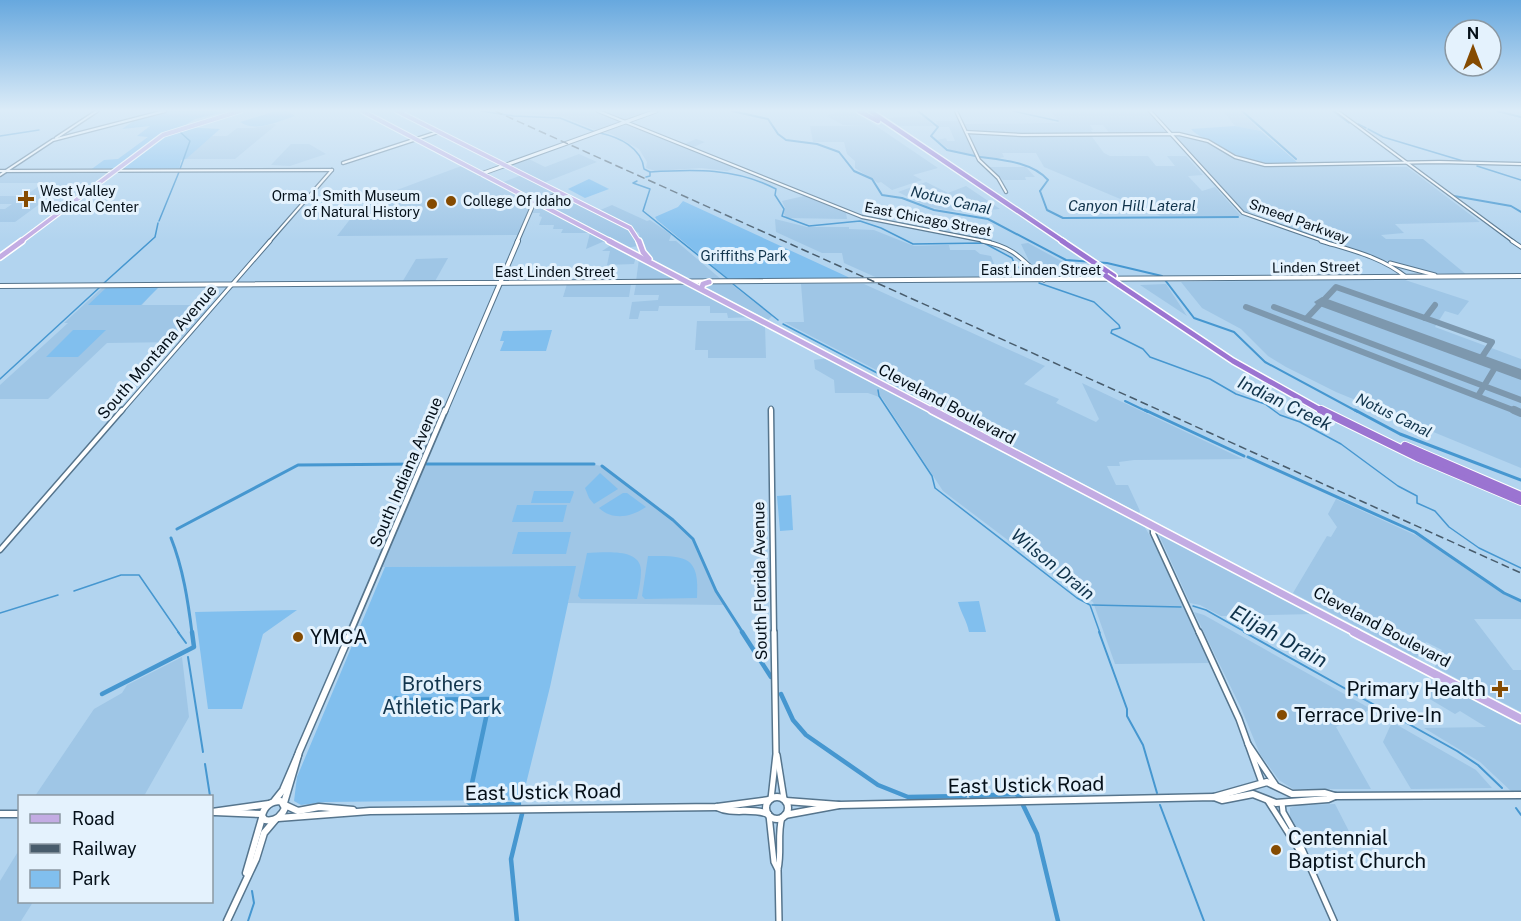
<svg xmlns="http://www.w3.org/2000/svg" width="1521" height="921" font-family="'Public Sans',sans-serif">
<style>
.built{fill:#9fc6e6}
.green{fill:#81bfee}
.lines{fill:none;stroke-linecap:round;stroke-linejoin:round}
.stream-far1{stroke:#4697d0;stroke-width:1.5}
.stream{stroke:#4697d0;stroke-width:2}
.canal-far2{stroke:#4697d0;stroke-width:2}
.canal-far1{stroke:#4697d0;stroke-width:3}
.canal{stroke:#4697d0;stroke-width:4.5}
.taxiway-far1{stroke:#7d98ae;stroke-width:6}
.taxiway{stroke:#7d98ae;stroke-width:8}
.runway{fill:#7d98ae;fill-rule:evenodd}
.tertiary-far3-casing{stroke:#56758d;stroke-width:4.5}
.tertiary-far2-casing{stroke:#56758d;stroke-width:5}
.tertiary-far1-casing{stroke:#56758d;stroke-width:7}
.tertiary-casing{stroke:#56758d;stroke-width:8}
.secondary-far3-casing{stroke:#56758d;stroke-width:5}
.secondary-far2-casing{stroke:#56758d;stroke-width:6}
.secondary-far1-casing{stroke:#56758d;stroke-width:8}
.secondary-casing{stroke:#56758d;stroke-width:9}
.primary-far3-casing{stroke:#fff;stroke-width:6}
.primary-far2-casing{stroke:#fff;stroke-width:8}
.primary-far1-casing{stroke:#fff;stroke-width:10}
.primary-casing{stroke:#fff;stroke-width:11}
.motorway-far2-casing{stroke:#fff;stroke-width:7}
.motorway-far1-casing{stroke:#fff;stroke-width:8}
.motorway-casing{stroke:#fff;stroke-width:10}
.tertiary-far3{stroke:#fff;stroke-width:2}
.tertiary-far2{stroke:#fff;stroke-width:3}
.tertiary-far1{stroke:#fff;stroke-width:4}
.tertiary{stroke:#fff;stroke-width:5}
.secondary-far3{stroke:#fff;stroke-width:3}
.secondary-far2{stroke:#fff;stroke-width:4}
.secondary-far1{stroke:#fff;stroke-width:4.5}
.secondary{stroke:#fff;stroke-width:6}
.primary-far3{stroke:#c3ace3;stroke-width:4}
.primary-far2{stroke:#c3ace3;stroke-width:5}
.primary-far1{stroke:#c3ace3;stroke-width:7}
.primary{stroke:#c3ace3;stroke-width:8}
.motorway-far2{stroke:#9b74d1;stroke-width:4.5}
.motorway-far1{stroke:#9b74d1;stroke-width:5}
.motorway{stroke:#9b74d1;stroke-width:8}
.rail{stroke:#485c6c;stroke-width:1.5;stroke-dasharray:8 4;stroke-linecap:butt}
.motorway-bridge-casing{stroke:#fff;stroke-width:8;stroke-linecap:butt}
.motorway-bridge{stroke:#9b74d1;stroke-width:5}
.poi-dot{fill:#854b01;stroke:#e4f2fd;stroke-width:2}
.labels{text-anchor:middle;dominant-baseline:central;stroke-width:6;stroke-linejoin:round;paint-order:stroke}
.far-poi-label{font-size:14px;fill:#051019;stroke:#e4f2fd;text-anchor:start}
.far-street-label{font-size:14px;fill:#051019;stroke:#e4f2fd}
.far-park-label{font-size:14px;fill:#12354d;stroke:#e4f2fd}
.far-water-label{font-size:15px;font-style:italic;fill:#10334b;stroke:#e4f2fd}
.street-label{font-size:16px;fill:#051019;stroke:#e4f2fd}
.water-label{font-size:18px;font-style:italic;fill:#10334b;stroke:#e4f2fd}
.near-poi-label{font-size:20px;fill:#051019;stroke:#e4f2fd;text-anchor:start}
.near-park-label{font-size:20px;fill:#12354d;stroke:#e4f2fd}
.near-street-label{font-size:20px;fill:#051019;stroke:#e4f2fd}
.near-water-label{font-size:21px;font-style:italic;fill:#10334b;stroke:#e4f2fd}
</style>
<rect width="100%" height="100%" fill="#b2d4ef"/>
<g class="built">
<polygon points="508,111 652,111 596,130 564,117"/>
<polygon points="838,111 857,113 938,168 913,175 922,180 892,190 881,182 878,183 855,168 855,161 847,154 844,142 813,142 810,126 866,126 843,125 827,116"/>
<polygon points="1051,111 1147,111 1166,133 1110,134 1103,125 1090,125 1093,130 1091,130 1093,134 1090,134 1104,153 1110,156 1148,156 1156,166 1175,166 1167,156 1186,156 1203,175 1188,176 1202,191 1215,187 1241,216 1161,216 1044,167 1036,153 1002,153 1004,157 997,159 978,156 964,124 1059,123"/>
<polygon points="1223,111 1240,111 1261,131 1235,126"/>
<polygon points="923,116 934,126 899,126 888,118"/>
<polygon points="936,121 958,121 974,155 950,150 937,140 946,138 947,141 955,141 949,127 938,127"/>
<polygon points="274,124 276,125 235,159 186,159 210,136 227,136 237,128 254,128"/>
<polygon points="625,124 680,146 696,139 705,142 689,149 735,168 727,171 701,168 655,171 646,168 647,162 639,149 612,134 601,131"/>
<polygon points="1174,136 1208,142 1236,159 1264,165 1407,167 1480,222 1395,224 1404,233 1381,235 1386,239 1423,239 1467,275 1421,272 1278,225 1297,225 1284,212 1245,212"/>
<polygon points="291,144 309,144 326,154 290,166 271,165"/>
<polygon points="579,154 597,162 543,183 509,165 527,158 545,167"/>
<polygon points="464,165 537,203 521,235 337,236 358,209 370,200"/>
<polygon points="988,167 1026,167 1035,177 1025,177 1026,180 1003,180"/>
<polygon points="6,172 111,172 81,195 52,195 15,222 0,222 0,209 5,209 12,204 0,204 0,196 25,196 43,183 0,183 0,176"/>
<polygon points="522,175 629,229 638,242 638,246 625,248 501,183"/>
<polygon points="926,182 948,193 966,186 1000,209 966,212 943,210 926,206 898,192"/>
<polygon points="804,196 846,213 847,219 787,218 783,213 785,208 782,201"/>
<polygon points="538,205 607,240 586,249 590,233 561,233 563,229 553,229 554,225 539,225 542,217 539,216 540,213 532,213"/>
<polygon points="612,205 647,221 650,220 666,231 671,235 669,241 676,241 722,280 692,281 651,259 642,246 639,233 598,211"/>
<polygon points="775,219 807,227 849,227 849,229 874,230 914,246 945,245 949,245 950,250 975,250 980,254 991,256 1000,279 882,280 844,263 842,253 822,253 776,232"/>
<polygon points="1028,243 1063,262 1082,265 1096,276 1072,278 1069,274 1041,274 1031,265 1021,244"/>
<polygon points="613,244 636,256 634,264 607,265 610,251 602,251"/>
<polygon points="448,258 434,283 401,284 416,259"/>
<polygon points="639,259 678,279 636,281"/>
<polygon points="1402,279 1469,301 1458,315 1445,311 1435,327 1521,359 1521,468 1336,392 1286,367 1268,356 1241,329 1202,308 1181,282"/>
<polygon points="687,283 752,317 728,318 727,313 710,313 710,306 659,306 658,311 640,311 638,319 629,319 632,302 658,300 659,295 634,295 636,284"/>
<polygon points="707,283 730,283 772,316 768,320 704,287"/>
<polygon points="567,284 631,284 629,297 563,297"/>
<polygon points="801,284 864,284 1045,366 1024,384 1059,399 1056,403 1096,422 1099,419 1082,383 1243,459 1134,460 1119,462 1120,466 1107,466 1116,485 1128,485 1140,511 1139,513 882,379 886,375 784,322 804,322"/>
<polygon points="1166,284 1187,316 1140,285"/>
<polygon points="158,286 142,305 211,305 178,342 107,343 48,399 0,399 0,385 68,323 64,323 103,287"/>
<polygon points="697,321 757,321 765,326 766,358 708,358 708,350 695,350"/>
<polygon points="828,358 1143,524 1154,543 1209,663 1115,664 1093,602 1083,597 943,491 882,398 868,393 835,393 834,380 815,369 814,360"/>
<polygon points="423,464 590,464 602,466 688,533 697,546 724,605 568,603 575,566 380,567"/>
<polygon points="1336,499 1424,539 1505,595 1521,602 1521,619 1474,619 1513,670 1521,670 1521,712 1435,667 1442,650 1426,642 1417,658 1293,593 1327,536 1331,537 1337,527 1328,514"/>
<polygon points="1159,535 1163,535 1314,614 1221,616 1200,605 1190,603"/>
<polygon points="1194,612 1204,615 1371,709 1336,727 1371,789 1293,789 1279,780 1260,754 1241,708"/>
<polygon points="182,657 189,717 144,796 35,796 94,709 122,693 127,685"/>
<polygon points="1424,689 1456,689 1521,723 1521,792 1512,792 1480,762 1424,728 1486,727 1460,711 1455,714 1428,698"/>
<polygon points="1392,722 1476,770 1492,788 1411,789 1383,742"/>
<polygon points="1335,804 1355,843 1304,843 1290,817 1290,808 1298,805"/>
<polygon points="19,850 20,902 33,902 21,921 0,921 0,881"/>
</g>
<g class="green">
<polygon points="168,111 218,111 220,113 195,119 182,127 220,129 186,159 181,160 179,170 89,171 104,160 118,159 148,137 137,136 150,126 122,129 135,120"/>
<path d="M287 111 295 116C279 121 256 133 240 122L273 112Z"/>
<path d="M1235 126 1261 131 1299 164C1263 164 1249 164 1218 145 1207 138 1199 138 1191 129Z"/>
<polygon points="589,179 609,189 585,198 568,189"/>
<polygon points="683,201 848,277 850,280 731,281 657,220 655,217 678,207"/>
<polygon points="107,287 159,287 141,305 88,305"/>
<polygon points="73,330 106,330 78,357 46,357"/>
<polygon points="552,330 546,351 500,351 504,341 500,341 503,331"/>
<polygon points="600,473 618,489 594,504 589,498 585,488"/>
<polygon points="534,491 573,491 574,492 570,503 531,503"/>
<path d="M623 493H627L646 507C631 517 613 521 599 508Z"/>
<polygon points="791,495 793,530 780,531 777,496"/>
<polygon points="517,505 567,505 563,522 512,522"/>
<polygon points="518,532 571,532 566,554 512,554"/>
<path d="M587 553C602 553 640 547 641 570 641 580 639 590 637 599H581L578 596Z"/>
<path d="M648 556C685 556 700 555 697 598L645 599 642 596Z"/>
<polygon points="576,566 550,687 522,800 325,802 301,805 294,801 297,777 385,567"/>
<path d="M979 601 986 632H969C967 621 961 613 958 602Z"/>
<polygon points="297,610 263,634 242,709 208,709 195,612"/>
</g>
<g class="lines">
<g class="stream-far1">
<polyline points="481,111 514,116 560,118 595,132"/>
<polyline points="1013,111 1058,121"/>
<polyline points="1333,111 1349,123"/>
<polyline points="1358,124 1366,128"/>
<polyline points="1368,129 1383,137 1463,161"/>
<polyline points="180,132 190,141 180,169"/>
<path d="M600 133C619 137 642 148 644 169L650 172C694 169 736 168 776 189L775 195 784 209 782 216 809 226 860 221 881 228 913 244 984 243 1012 258 1015 265 1034 278"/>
<polyline points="0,136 39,130"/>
<polyline points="1477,166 1521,180"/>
<polyline points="646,177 650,176 650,172"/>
<polyline points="637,181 633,183 650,189 643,211 729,280"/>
<polyline points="159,221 179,172"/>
<polyline points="104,283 155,237 158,223"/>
<polyline points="1039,283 1094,302 1119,325 1120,328 1112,330 1111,333 1143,349 1150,357 1210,379 1236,394 1265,404 1280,415 1300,422 1341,444 1398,486 1417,496 1417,503 1435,511 1449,527 1479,548 1521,568"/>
<polyline points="733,284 778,320"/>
<polyline points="783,324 883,376 881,378"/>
<polyline points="0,379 100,287"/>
<polyline points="878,390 879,396 932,476 935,488 1077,598 1090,605 1100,633"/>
<polyline points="74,591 121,575 139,575 179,633"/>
<polyline points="1092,605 1181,607"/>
<polyline points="1193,606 1206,610 1247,633"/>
<polyline points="0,613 58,595"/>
</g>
<g class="stream">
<polyline points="178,632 186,643"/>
<polyline points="1099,632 1127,709 1127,716 1143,745 1157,793"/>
<polyline points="1244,632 1457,751 1478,765 1502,788"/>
<polyline points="188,657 203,752"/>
<polyline points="205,764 210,796"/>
<polyline points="1160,805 1204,921"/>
<polyline points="1516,808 1521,815"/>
<polyline points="248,921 254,903 252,891"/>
</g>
<g class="canal-far2">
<polyline points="732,111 768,119 778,134 786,140 817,144 839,152 854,171 872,179 882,195 902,198 934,210 988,219 1066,260 1107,263 1162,276 1194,318 1234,332 1265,362 1358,412"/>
<polyline points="918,111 938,127 931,136 947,150 975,156"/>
<polyline points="1242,111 1296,159"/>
<polyline points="1497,111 1521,117"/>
<path d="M980 157C1003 160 1032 162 1048 180L1040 191"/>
<polyline points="1040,191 1047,210 1063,218 1238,217"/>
<polyline points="1454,196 1511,206 1521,212"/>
<polyline points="1125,401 1148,412"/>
</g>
<g class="canal-far1">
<polyline points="1145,410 1244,456"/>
<polyline points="1355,410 1400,434 1521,480"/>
<polyline points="1248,457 1415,532 1504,593 1521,601"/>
<polyline points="427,464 594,464"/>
<polyline points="602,466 673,520 693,539 716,591 743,633"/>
<polyline points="177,529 298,465 419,464"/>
<path d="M171 538C183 568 188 601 192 633"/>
</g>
<g class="canal">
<polyline points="742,632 771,677"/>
<polyline points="102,694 194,647 192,632"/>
<polyline points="781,694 793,720 806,735 878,785 908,797 965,796"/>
<polyline points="396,698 401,700 490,699 468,802 472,805 519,804"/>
<polyline points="971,796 1016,794 1021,798"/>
<polyline points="1023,805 1037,834 1058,921"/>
<polyline points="517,921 511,859 522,814"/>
</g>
<g class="taxiway-far1">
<polyline points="1246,307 1518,412"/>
<polyline points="1274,307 1521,400"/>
<polyline points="1425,318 1492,342 1480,360"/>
<polyline points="1306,319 1336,287 1425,318 1435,305"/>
<polyline points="1478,396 1496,366"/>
</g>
<polyline class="taxiway" points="1514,410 1521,413"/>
<polygon class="runway" points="1322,297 1521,369 1521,380 1317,305 1314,302"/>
<g class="tertiary-far3-casing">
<g id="tertiary-far3">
<polyline points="598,111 862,217 990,242"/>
<polyline points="956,111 979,160 998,178 1006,192"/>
<polyline points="1150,111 1243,213 1326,242"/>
<polyline points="1337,111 1514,242"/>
<polyline points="966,132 1022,135 1179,134 1208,141 1235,157 1265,165 1439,162 1521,164"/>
<polyline points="56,138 97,111"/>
<polyline points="343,163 438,132"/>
<polyline points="0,171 332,170"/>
<polyline points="0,175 53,140 165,111"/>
<polyline points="269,242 332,170"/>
</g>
</g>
<g class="tertiary-far2-casing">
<g id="tertiary-far2">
<path d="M982 241C1014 247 1021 258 1044 280"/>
<path d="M1321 241C1350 250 1382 257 1406 277"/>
<polyline points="1512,241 1521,247"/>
<polyline points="1390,263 1435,275"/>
<polyline points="771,408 771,412"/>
<polyline points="121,412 270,241"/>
</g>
</g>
<g class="tertiary-far1-casing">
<g id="tertiary-far1">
<polyline points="771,410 774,633"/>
<polyline points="1153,527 1153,533 1199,633"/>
<polyline points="0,550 122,410"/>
</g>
</g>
<g class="tertiary-casing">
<g id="tertiary">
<polyline points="1199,632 1239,719 1262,783"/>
<polyline points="1248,744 1275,784"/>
<polyline points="777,755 784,799"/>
<polyline points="771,799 776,754 774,632"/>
<polyline points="1268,801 1301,853"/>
<polyline points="1282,803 1283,812 1295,833 1334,921"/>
<polyline points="769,815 774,862 778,870 779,921"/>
<path d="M778 869C782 851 777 835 782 817"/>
</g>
</g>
<g class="secondary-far3-casing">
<g id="secondary-far3">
<polyline points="481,174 656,111"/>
<polyline points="517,242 533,205 560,193"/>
</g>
</g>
<g class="secondary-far2-casing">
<g id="secondary-far2">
<polyline points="0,286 1521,276"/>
<polyline points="445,412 518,241"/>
</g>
</g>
<g class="secondary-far1-casing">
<polyline id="secondary-far1" points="350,633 445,410"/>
</g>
<g class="secondary-casing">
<g id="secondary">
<polyline points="1214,797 1267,782 1292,794 1325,793 1335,796 1521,795"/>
<circle cx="777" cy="808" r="11"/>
<polyline points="275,800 283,790 298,755"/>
<path d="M281 801 285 808C281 817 275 822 265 820L262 816C264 806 271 801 281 801Z"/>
<polyline points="786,801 839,805"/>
<polyline points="284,803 299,752 351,632"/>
<polyline points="285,805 298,811 319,807 353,810"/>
<path d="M717 807C733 815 751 807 768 814"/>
<polyline points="212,812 269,804"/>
<polyline points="215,812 262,814"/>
<polyline points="0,814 20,814"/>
<polyline points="785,815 839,805 1214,797 1222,800 1253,794 1276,803 1328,799 1335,796"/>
<polyline points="278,818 370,811 717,807 769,800"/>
<polyline points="246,873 262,818"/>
<polyline points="227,921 256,859 264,833 275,820"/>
</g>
</g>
<g class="primary-far3-casing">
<g id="primary-far3">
<polyline points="362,111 612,242"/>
<polyline points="397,111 630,228 639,242"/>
<polyline points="20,242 163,135 240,111"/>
</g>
</g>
<g class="primary-far2-casing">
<g id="primary-far2">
<polyline points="609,241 935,412"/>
<polyline points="639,241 643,252 649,259"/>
<polyline points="0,257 22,241"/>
<polyline points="702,287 703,284 709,282"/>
</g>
</g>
<g class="primary-far1-casing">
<polyline id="primary-far1" points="932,410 1357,633"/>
</g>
<g class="primary-casing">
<polyline id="primary" points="1354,632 1521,719"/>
</g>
<g class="motorway-far2-casing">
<g id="motorway-far2">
<polyline points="859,111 878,121"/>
<polyline points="870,111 1064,242"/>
</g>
</g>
<g class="motorway-far1-casing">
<g id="motorway-far1">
<polyline points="1062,241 1114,276"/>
<polyline points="1118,284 1233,361 1324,412"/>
</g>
</g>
<g class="motorway-casing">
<g id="motorway">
<polyline points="1321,410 1417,457 1521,501"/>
<polyline points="1405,446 1521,496"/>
</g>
</g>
<use href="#tertiary-far3" class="tertiary-far3"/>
<use href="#tertiary-far2" class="tertiary-far2"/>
<use href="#tertiary-far1" class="tertiary-far1"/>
<use href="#tertiary" class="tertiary"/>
<use href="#secondary-far3" class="secondary-far3"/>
<use href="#secondary-far2" class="secondary-far2"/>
<use href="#secondary-far1" class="secondary-far1"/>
<use href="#secondary" class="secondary"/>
<use href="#primary-far3" class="primary-far3"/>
<use href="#primary-far2" class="primary-far2"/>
<use href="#primary-far1" class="primary-far1"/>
<use href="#primary" class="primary"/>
<use href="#motorway-far2" class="motorway-far2"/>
<use href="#motorway-far1" class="motorway-far1"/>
<use href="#motorway" class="motorway"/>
<polyline class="rail" points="495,111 1521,573"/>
<g class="motorway-bridge-casing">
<polyline id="motorway-bridge" points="1106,276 1118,284"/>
</g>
<use href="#motorway-bridge" class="motorway-bridge"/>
</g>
<linearGradient id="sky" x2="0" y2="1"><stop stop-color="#67a8de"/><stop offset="0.46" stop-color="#dcecf8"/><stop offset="1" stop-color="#dcecf8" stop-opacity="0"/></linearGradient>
<rect width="1521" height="240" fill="url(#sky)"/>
<g class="poi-dot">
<path d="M23 190h6v6h6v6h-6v6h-6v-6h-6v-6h6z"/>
<circle cx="451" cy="201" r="6"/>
<circle cx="432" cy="204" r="6"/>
<circle cx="298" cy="637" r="6"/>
<path d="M1497 680h6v6h6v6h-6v6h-6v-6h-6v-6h6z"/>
<circle cx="1282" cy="715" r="6"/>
<circle cx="1276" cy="850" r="6"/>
</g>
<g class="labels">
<g class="far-poi-label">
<text x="40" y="191">West Valley<tspan x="40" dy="16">Medical Center</tspan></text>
<text x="420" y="196" text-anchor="end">Orma J. Smith Museum<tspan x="420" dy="16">of Natural History</tspan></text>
<text x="463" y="201">College Of Idaho</text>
</g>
<g class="far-street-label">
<text transform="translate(928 219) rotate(11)">East Chicago Street</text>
<text transform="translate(1299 221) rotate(20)">Smeed Parkway</text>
<text transform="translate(1316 267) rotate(-1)">Linden Street</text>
<text x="1041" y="270">East Linden Street</text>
<text x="555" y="272">East Linden Street</text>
</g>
<g class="far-park-label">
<text x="744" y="256">Griffiths Park</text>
</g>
<g class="far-water-label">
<text transform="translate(951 200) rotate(13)">Notus Canal</text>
<text x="1132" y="205">Canyon Hill Lateral</text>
<text transform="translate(1394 415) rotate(26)">Notus Canal</text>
</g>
<g class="street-label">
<text transform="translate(157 352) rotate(-49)">South Montana Avenue</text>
<text transform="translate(947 404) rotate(28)">Cleveland Boulevard</text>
<text transform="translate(406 472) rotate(-67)">South Indiana Avenue</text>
<text transform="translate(760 581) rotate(-91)">South Florida Avenue</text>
<text transform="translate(1382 627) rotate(28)">Cleveland Boulevard</text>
</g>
<g class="water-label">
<text transform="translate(1285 403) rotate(26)">Indian Creek</text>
<text transform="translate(1053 564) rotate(39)">Wilson Drain</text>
</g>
<g class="near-poi-label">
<text x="310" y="637">YMCA</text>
<text x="1486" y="689" text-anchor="end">Primary Health</text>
<text x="1294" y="715">Terrace Drive-In</text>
<text x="1288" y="838">Centennial<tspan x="1288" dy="23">Baptist Church</tspan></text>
</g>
<g class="near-park-label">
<text x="442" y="684">Brothers<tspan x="442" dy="23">Athletic Park</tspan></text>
</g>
<g class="near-street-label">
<text transform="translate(1026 785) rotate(-1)">East Ustick Road</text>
<text transform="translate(543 792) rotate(-1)">East Ustick Road</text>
</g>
<g class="near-water-label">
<text transform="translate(1279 636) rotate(29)">Elijah Drain</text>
</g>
</g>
<rect x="18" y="795" width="195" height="108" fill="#e4f2fd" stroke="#8b98a2" stroke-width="1.5"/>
<rect x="30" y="814" width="30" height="9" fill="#c3ace3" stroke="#8b98a2" stroke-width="1.5"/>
<text x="72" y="825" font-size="18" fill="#051019">Road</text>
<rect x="30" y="844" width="30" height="9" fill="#485c6c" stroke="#8b98a2" stroke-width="1.5"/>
<text x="72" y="855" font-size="18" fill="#051019">Railway</text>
<rect x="30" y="870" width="30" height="18" fill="#81bfee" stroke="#8b98a2" stroke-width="1.5"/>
<text x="72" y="885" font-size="18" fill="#051019">Park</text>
<g transform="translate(1473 48)"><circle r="28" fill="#e4f2fd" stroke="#8b98a2" stroke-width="1.5"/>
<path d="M0-4.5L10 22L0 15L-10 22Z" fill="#854b01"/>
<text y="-9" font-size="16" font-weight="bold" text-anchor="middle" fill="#051019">N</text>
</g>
</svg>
